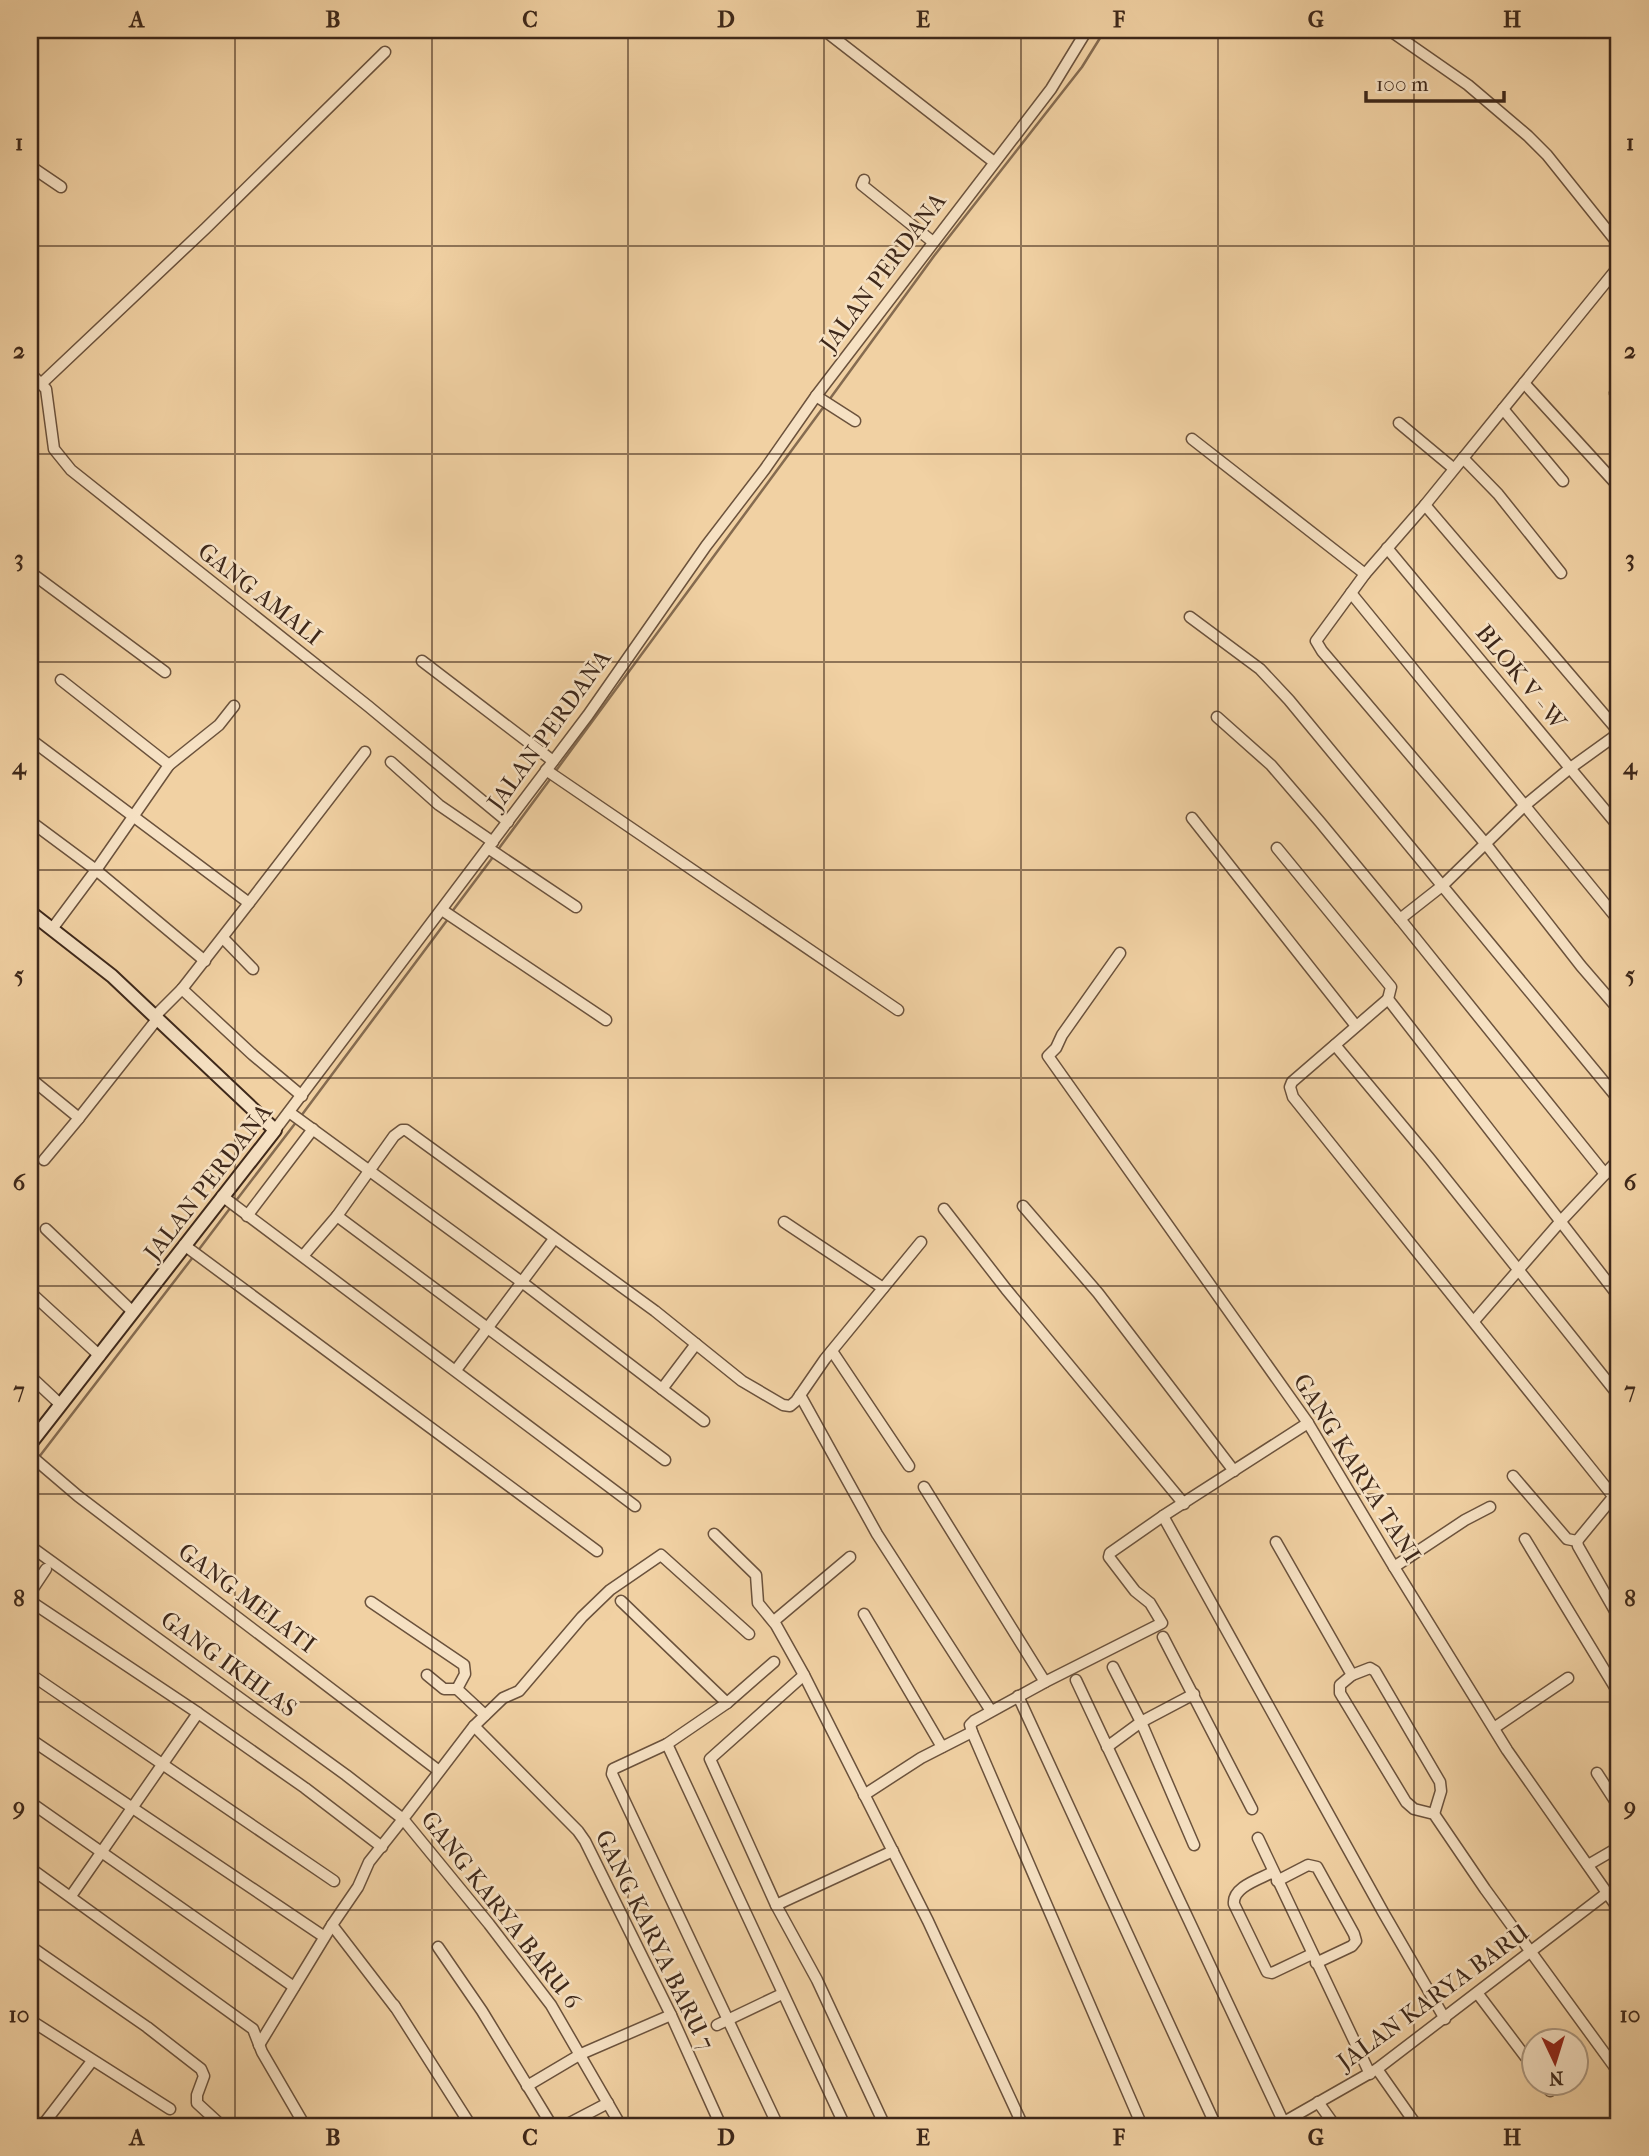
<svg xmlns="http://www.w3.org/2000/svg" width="1649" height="2156" font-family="'IM FELL French Canon',serif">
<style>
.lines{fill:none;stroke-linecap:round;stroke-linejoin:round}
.stream{stroke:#856b50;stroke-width:2.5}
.street-casing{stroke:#6b523c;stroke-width:13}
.secondary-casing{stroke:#3e281a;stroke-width:16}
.street{stroke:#f6e1c3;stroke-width:10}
.secondary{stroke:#f6e1c3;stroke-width:12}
.grid{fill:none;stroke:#3e281a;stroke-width:2;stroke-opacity:0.55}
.labels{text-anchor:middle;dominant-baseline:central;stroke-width:5;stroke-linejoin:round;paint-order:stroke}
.street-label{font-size:24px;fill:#3e281a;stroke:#f6e1c3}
.neatline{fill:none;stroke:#3e281a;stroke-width:2.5}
.grid-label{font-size:23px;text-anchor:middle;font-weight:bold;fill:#3e281a}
</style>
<rect width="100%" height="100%" fill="#f1d1a3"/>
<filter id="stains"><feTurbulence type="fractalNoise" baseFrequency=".00286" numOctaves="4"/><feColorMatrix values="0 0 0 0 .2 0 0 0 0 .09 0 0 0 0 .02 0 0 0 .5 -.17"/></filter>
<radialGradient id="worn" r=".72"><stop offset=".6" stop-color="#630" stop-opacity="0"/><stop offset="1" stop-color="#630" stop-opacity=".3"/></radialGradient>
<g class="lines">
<g class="stream">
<polyline points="829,400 934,256 1082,67 1105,30"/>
<polyline points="555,772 825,405"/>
<polyline points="497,851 551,778"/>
<polyline points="451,913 493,857"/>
<polyline points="301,1116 448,919"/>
<polyline points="235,1202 297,1121"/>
<polyline points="197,1252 231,1207"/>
<polyline points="39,1457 193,1257"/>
<polyline points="30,1470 35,1463"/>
</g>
<g class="street-casing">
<g id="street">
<polyline points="824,30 994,162"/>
<polyline points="1389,30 1468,85 1528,136 1547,155 1619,245"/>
<polyline points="30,166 61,187"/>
<polyline points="864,180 862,185 933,242"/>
<polyline points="1619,266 1425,505 1365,574 1316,641 1322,651 1485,843 1581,966 1619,1010"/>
<polyline points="30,373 46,389 54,449 71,470 368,706 508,822"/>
<polyline points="42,383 206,228 385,52"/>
<polyline points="1524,383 1619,487"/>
<polyline points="1615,393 1619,398"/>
<polyline points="816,396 855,421"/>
<polyline points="1503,409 1563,481"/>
<polyline points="1399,423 1453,468"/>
<polyline points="1192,439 1365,574"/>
<polyline points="1463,458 1498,494 1561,573"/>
<polyline points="1425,505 1619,732"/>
<polyline points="1387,548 1619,827"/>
<polyline points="30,572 165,672"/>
<polyline points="1351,593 1619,921"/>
<polyline points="1190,617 1260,669 1289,700 1619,1100"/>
<polyline points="422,661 553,761"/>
<polyline points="1217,717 1271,765 1320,822 1400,919 1442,886 1523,807 1569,769 1619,733"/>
<polyline points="30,739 249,903 182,989 155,1016"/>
<polyline points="391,762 439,805 493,842"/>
<polyline points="169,765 219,725 234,706"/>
<polyline points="546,770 898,1010"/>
<polyline points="1192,818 1356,1026"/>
<polyline points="30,821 96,870 205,961"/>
<polyline points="488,848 576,907"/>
<polyline points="1277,848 1391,987 1388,999 1619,1297"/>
<polyline points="249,903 365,752"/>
<polyline points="442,910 606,1020"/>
<polyline points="1400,919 1605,1174"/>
<polyline points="52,929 96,870 169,765 61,680"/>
<polyline points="223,938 253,969"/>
<polyline points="1120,953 1062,1035 1056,1048 1048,1056 1308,1423 1394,1567 1507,1750 1619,1910"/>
<polyline points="182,989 253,1055 302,1096"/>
<polyline points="1388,999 1292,1082 1290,1087 1293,1097 1613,1496"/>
<polyline points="1335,1045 1430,1159 1619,1396"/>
<polyline points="30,1078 79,1118 158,1018"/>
<polyline points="289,1112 523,1283 704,1421"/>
<polyline points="275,1130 588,715 706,546 765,469 816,396 1051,89 1087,30"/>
<polyline points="44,1160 79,1118"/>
<polyline points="222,1196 635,1506"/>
<polyline points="1023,1206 1098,1293 1234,1471"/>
<polyline points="944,1209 1006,1289 1184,1504"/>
<polyline points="247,1216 313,1129"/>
<polyline points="337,1216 665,1460"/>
<polyline points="784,1222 883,1288"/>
<polyline points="46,1229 133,1312"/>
<polyline points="184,1245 597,1551"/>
<polyline points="303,1256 337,1216 394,1136 402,1130 406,1130 655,1311 742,1381 783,1405 790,1406 796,1401 825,1359 921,1242"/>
<polyline points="30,1292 100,1356"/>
<polyline points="1474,1321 1560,1222 1619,1159"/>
<polyline points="832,1351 909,1466"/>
<polyline points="456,1370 554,1239"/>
<polyline points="30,1376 61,1405"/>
<polyline points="662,1389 696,1344"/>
<polyline points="800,1395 877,1534 991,1711"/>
<polyline points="30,1455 78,1496 439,1771"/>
<polyline points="1513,1476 1567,1539 1577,1541"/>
<polyline points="924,1487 1045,1682"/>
<polyline points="1163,1516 1383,1912 1445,2019"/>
<polyline points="714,1534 756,1575 758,1603 776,1625 804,1675 928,1921 1023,2126"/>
<polyline points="1525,1539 1619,1694"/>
<polyline points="1577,1541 1578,1546 1619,1618"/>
<polyline points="1577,1541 1619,1490"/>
<polyline points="1276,1542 1352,1675 1340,1685 1340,1693 1406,1802 1414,1809 1434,1814 1485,1889 1619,2073"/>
<polyline points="30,1546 346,1775 403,1819 369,1862 358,1887 332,1925 259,2045"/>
<polyline points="1394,1567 1465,1520 1490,1507"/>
<polyline points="30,1593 46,1569"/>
<polyline points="30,1601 198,1713 305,1788 382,1847"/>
<polyline points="621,1601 727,1703"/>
<polyline points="371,1602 464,1665 465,1674 457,1689"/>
<polyline points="864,1614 942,1747"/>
<polyline points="774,1621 850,1557"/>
<polyline points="1163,1637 1252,1809"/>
<polyline points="774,1662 727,1703 667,1744 613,1769 612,1774 778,2126"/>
<polyline points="1113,1667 1141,1722 1194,1845"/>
<polyline points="30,1674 334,1881"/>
<polyline points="427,1675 444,1689 457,1689 485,1715"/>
<polyline points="804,1675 710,1759 776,1905 817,1980 885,2126"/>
<polyline points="1352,1675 1370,1668 1375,1671 1440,1782 1441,1791 1434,1814"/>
<polyline points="1076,1680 1284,2123"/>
<polyline points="1018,1696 1216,2126"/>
<polyline points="474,1726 578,1831 585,1841 671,2015 721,2126"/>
<polyline points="1494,1728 1568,1678"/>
<polyline points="972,1732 1142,2126"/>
<polyline points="30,1739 320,1934"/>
<polyline points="667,1744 845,2126"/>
<polyline points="1107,1747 1141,1722 1194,1694"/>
<polyline points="1597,1773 1619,1807"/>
<polyline points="864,1795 921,1758 972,1732 970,1725 974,1721 1045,1682 1162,1623 1150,1603 1135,1591 1109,1557 1110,1553 1163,1516 1308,1423"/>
<polyline points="30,1802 294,1987"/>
<polyline points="1258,1838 1370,2074"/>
<polyline points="1588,1865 1619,1847"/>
<polyline points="30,1868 253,2029 262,2052 305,2126"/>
<path d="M1273 1872C1260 1879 1232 1887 1234 1904L1267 1972 1272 1973 1312 1954"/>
<polyline points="1277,1881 1308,1865 1317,1867 1354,1934 1356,1941 1352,1946 1316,1963"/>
<polyline points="71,1896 198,1713"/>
<polyline points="776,1905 893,1851"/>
<polyline points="332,1925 395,2007"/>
<polyline points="30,1946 147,2027 201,2069 204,2076 197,2095 197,2103 222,2126"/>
<polyline points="438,1947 482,2011 552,2126"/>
<polyline points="1478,1994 1534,2068"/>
<polyline points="394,2005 471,2126"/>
<polyline points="30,2020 170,2109"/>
<polyline points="717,2025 782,1994"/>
<polyline points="1377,2069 1417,2126"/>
<polyline points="1544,2082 1550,2091"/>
<polyline points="527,2086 581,2054 671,2015"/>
<polyline points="1318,2102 1335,2126"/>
<polyline points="42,2126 92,2061"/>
<polyline points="564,2126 608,2103"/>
<polyline points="621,2126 551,2005 489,1924 403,1819 474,1726 503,1698 519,1691 582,1617 610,1590 661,1555 749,1634"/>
<polyline points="1277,2126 1377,2069 1607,1893"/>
</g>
</g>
<g class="secondary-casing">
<polyline id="secondary" points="30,912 112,976 275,1130 30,1444"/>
</g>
<use href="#street" class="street"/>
<use href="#secondary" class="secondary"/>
</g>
<path class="grid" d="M235 30V2126M432 30V2126M628 30V2126M824 30V2126M1021 30V2126M1218 30V2126M1414 30V2126M30 246H1619M30 454H1619M30 662H1619M30 870H1619M30 1078H1619M30 1286H1619M30 1494H1619M30 1702H1619M30 1910H1619"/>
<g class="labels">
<g class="street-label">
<text transform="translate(883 272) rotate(-53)">JALAN PERDANA</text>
<text transform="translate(260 594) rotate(38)">GANG AMALI</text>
<text transform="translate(1521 677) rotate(51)">BLOK V - W</text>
<text transform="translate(549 730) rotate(-54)">JALAN PERDANA</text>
<text transform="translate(208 1182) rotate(-52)">JALAN PERDANA</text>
<text transform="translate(1357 1468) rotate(58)">GANG KARYA TANI</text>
<text transform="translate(247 1598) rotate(37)">GANG MELATI</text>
<text transform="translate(229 1664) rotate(36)">GANG IKHLAS</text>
<text transform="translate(501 1910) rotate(52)">GANG KARYA BARU 6</text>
<text transform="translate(655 1940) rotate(64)">GANG KARYA BARU 7</text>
<text transform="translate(1433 1997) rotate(-36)">JALAN KARYA BARU</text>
</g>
</g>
<rect width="1649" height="2156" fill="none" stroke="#f1d1a3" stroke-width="77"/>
<g transform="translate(1555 2062) rotate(176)"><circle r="33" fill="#f6e1c3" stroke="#ac977f" stroke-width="2"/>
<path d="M0-5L12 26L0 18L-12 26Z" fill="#8f2418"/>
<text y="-10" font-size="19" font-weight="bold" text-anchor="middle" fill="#3e281a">N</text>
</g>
<path d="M1366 91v10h138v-10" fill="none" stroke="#3e281a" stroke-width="3.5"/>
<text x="1376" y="91" font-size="21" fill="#3e281a" stroke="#f6e1c3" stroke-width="5" paint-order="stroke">100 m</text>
<rect x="38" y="38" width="1572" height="2080" class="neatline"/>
<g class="grid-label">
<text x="137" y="27">A</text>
<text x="333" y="27">B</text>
<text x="530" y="27">C</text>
<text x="726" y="27">D</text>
<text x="923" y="27">E</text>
<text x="1119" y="27">F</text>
<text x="1316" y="27">G</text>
<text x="1512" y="27">H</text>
<text x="19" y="150">1</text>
<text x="1630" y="150">1</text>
<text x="19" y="358">2</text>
<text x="1630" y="358">2</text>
<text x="19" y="566">3</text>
<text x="1630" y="566">3</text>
<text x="19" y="774">4</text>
<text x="1630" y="774">4</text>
<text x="19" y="982">5</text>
<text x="1630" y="982">5</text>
<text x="19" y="1190">6</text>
<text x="1630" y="1190">6</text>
<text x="19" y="1398">7</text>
<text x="1630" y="1398">7</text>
<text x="19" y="1606">8</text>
<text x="1630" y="1606">8</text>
<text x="19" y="1814">9</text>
<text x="1630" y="1814">9</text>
<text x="19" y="2022">10</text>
<text x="1630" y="2022">10</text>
<text x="137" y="2145">A</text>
<text x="333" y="2145">B</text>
<text x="530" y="2145">C</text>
<text x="726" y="2145">D</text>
<text x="923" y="2145">E</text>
<text x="1119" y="2145">F</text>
<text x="1316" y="2145">G</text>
<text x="1512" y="2145">H</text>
</g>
<rect width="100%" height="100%" filter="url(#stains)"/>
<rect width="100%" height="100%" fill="url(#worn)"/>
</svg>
